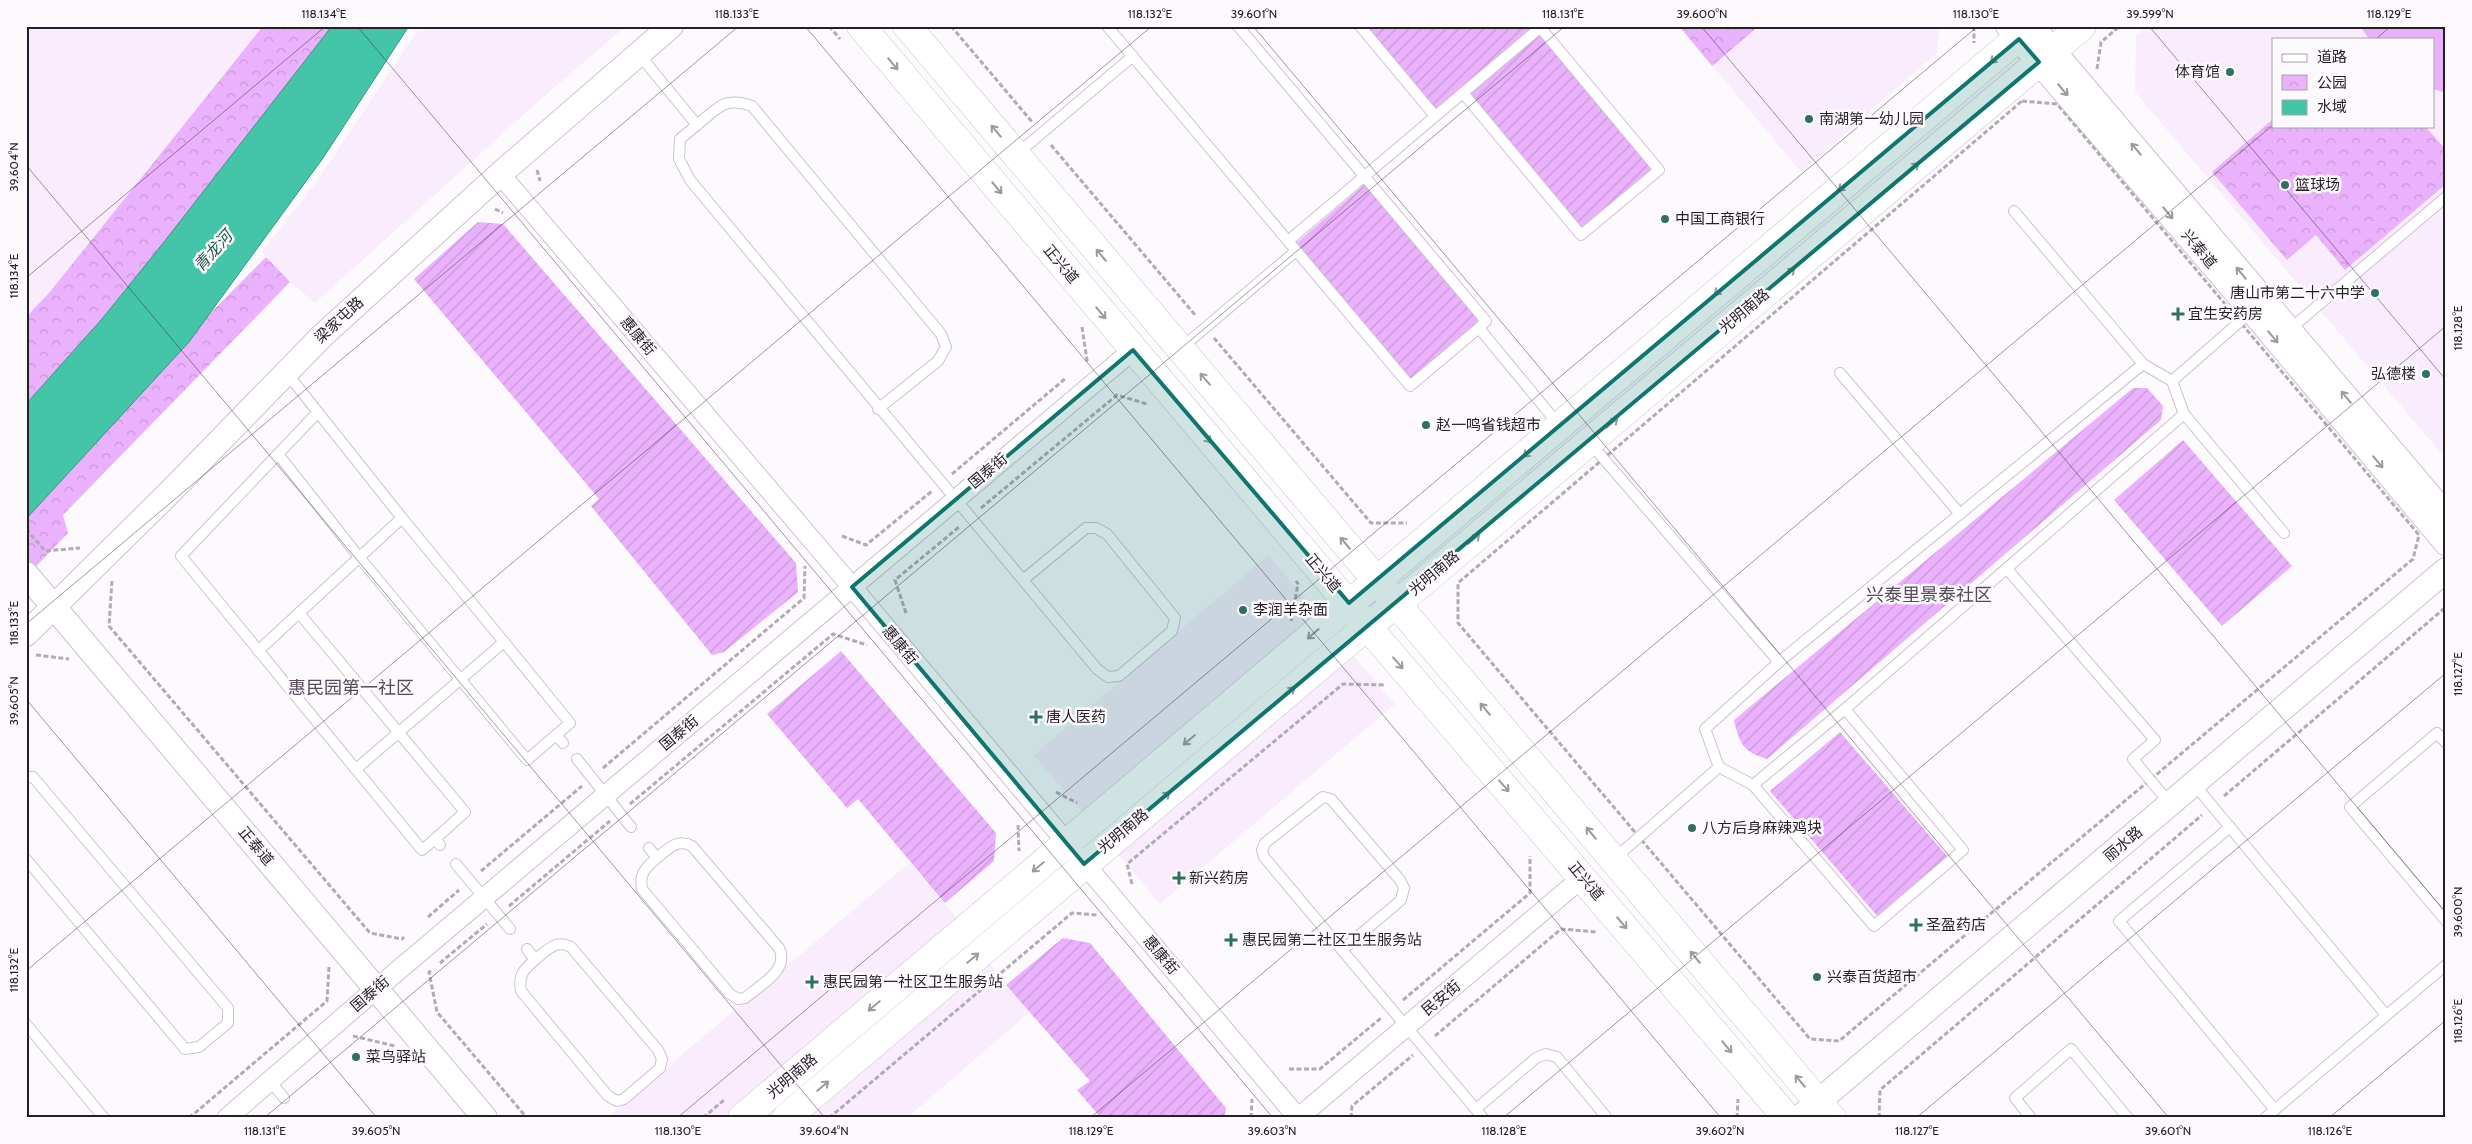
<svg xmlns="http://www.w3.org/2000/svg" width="2472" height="1144" font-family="Cabin,'Noto Sans SC',sans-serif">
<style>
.built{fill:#f9edfd;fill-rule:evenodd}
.grass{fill:#eab1fc}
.park{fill:url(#park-crowns)}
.garden{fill:url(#garden-furrows)}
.water{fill:#44c5a8;stroke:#3b9381}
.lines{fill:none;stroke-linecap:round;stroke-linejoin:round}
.service-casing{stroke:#cec0d3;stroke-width:12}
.minor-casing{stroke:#cec0d3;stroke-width:21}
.tertiary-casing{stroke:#cec0d3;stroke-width:26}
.secondary-casing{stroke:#cec0d3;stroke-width:29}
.path{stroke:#b0acb1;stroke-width:3;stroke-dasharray:5 2.5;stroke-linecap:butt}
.service{stroke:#fff;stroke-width:10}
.minor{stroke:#fff;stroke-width:19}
.tertiary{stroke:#fff;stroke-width:24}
.secondary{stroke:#fff;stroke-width:28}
.oneway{stroke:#9d9a9d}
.marked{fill:#0f766e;fill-opacity:0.2;stroke:#0f766e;stroke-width:4;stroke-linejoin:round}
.ticks{fill:none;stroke:#251f26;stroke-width:1;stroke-opacity:0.45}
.poi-dot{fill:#2f7060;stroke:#fdfafe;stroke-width:2}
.labels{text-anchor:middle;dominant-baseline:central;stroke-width:5;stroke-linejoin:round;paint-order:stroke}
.poi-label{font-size:15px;fill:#251f26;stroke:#fdfafe;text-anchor:start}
.street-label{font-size:15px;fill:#251f26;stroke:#fdfafe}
.water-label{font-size:16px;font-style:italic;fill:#23574a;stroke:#fdfafe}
.quarter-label{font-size:18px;fill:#574b5b;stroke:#fdfafe}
.neatline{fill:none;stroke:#251f26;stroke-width:2}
.ticks-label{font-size:12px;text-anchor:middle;fill:#251f26}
</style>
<defs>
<pattern id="park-crowns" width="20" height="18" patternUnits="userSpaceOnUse" patternTransform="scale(1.25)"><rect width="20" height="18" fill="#eab1fc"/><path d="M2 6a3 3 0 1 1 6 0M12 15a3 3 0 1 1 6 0" fill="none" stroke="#c998d8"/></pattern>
<pattern id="garden-furrows" width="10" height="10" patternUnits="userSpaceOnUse" patternTransform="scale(1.25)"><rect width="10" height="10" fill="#eab1fc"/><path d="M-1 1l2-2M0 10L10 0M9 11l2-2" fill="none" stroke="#c998d8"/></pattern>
</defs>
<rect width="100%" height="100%" fill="#fdfafe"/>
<g class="built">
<polygon points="26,26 263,26 49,293 26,317"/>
<polygon points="420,26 626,26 540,100 315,303 290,282 262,252 316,182"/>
<polygon points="1679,26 1940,26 1937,53 1801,172"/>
<path d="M2148 26H2446V459L2135 92 2136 36ZM2273 39H2433V126H2273Z"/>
<polygon points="1268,555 1395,704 1160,904 1034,755"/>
<polygon points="910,862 945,903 1006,985 1030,1012 907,1118 607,1118"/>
</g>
<polygon class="grass" points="2360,26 2446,26 2446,93 2433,89 2433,39 2369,39"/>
<g class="park">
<polygon points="263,26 332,26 164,242 102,319 26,404 26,317 49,293"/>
<polygon points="1679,26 1759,26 1712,66"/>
<polygon points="2273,119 2273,126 2425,126 2446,150 2446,184 2345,270 2316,235 2287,260 2212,172"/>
<polygon points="266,257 290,282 63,515 68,533 26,577 26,499"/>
</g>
<g class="garden">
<polygon points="1366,26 1534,26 1534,27 1436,110"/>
<polygon points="1540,35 1652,170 1581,229 1468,94"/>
<polygon points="1365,184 1481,321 1410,381 1295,244"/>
<polygon points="478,222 503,224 796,563 798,592 724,652 712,655 591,506 599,499 414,279"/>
<path d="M2133 388H2147L2163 406 2161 420 1767 759C1743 752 1739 743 1734 720Z"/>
<polygon points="2183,440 2292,566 2222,626 2114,500"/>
<polygon points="841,651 996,833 994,861 945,903 858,799 847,808 767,714"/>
<polygon points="1840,732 1948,857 1878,917 1770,791"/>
<polygon points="1063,938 1090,943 1226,1108 1224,1118 1101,1118 1077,1090 1090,1081 1006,985"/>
</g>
<polygon class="water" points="332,26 409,26 323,158 189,342 26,519 26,404 102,319 164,242"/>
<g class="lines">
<g class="service-casing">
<g id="service">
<polyline points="1107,26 1410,386 1479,328 1559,425"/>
<polyline points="1238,26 1486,321 1479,328"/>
<polyline points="1360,26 1435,116"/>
<polyline points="638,53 697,125 680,139 679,159 690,180 1097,669 1108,677 1119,676 1172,631 1175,618 1107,534 1096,528 1086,528 1023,580"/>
<polyline points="1463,93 1581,235 1659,170 1539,26"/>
<path d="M697 125C718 108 724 96 752 106L941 334 946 347 938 361 878 409"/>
<polyline points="1017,154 1133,56"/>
<polyline points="2014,211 2143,364"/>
<polyline points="1288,241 1542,26"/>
<polyline points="2289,330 2446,197"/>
<polyline points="1180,349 1296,251"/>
<polyline points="286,372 402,518 299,613 465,812 435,839 440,845"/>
<polyline points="1840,373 1960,514"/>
<polyline points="2172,381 2252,311"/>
<polyline points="318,412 181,556 422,850 435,839"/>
<polyline points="2184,414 2284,533"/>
<polyline points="1590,443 1779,662"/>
<polyline points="278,454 359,557 527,760 556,735"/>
<polyline points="402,518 504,642"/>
<polyline points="2007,569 2155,740 2133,759 2170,804"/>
<polyline points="258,651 299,613"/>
<polyline points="2446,743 2437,733 2350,807 2446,921"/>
<polyline points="577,759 631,827"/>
<polyline points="356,769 504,642 570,723 556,735 563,743"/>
<polyline points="26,777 33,777 228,1008 228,1023 199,1047 185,1049 26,859"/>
<polyline points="2194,784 2386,1015"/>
<polyline points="1753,785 1874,926 1963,850 1845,709"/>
<polyline points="2230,827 2119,921 2275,1110"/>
<path d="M649 848 657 858C645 868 639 874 642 889L730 994 738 999 745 998C760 985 790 970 779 948L692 846C678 838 668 849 657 858"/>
<polyline points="1614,859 1719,767 1753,785 1845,709 2184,414 2172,381 2143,364 1779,662 1705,729 1719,767"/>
<polyline points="456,864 510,929"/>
<path d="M527 949 535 960C524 969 518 975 521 991L608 1096 617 1101 624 1099 660 1068 662 1059 658 1050 571 947C556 939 547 950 535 960"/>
<polyline points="1342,950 1401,900 1404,888 1400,880 1331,799 1323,797 1265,843 1262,850 1264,857 1483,1118"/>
<polyline points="26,1024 104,1118"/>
<polyline points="270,1081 284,1098"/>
<polyline points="1476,1109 1536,1058 1546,1054 1557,1057 1607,1118"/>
<polyline points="2031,1118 2015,1098 2071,1049 2128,1118"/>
<polyline points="2265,1118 2446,965"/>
</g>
</g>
<g class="minor-casing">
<g id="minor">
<polyline points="500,174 852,587 1298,1118 1583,877"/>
<polyline points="227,1118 376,989 1133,350"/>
</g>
</g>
<g class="tertiary-casing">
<g id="tertiary">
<polyline points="2008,26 2252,311 2446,543"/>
<polyline points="2032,26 2446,515"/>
<polyline points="26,574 485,1118"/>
<polyline points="26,634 170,492 322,336 500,174 671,26"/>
<polyline points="1799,1118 2446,570"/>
</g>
</g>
<g class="secondary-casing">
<g id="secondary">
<polyline points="861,26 1367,626 1787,1118"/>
<polyline points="907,26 1832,1118"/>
<polyline points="742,1118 2032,26"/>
<polyline points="786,1118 1367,626 1397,604 2082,26"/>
</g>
</g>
<g class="path">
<polyline points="829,26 840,39"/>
<polyline points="951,26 1033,123"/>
<polyline points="1974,26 1974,43"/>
<polyline points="2097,69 2101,42 2120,26"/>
<polygon points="2022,101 2057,104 2419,535 2413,559 1839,1041 1810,1039 1458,623 1458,583"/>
<polyline points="1051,145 1196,316"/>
<polyline points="537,170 540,181"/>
<polyline points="495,209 503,213"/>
<polyline points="1082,327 1087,360 1086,362"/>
<polyline points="1214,338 1371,523 1407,523"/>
<polyline points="952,474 1066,378"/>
<polyline points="981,508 1117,395 1147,404"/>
<polyline points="26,529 45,551 80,548"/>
<polyline points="842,536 866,545 932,491"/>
<polyline points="112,581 109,626 370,933 402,939 404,937"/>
<polyline points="906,613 895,580 959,527"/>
<polyline points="1291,621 1298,584 1296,581"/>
<polyline points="36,655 69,659"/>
<polyline points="603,768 804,598 805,566"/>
<polyline points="1056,792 1077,803"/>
<polyline points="2224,796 2446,607"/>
<polyline points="630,804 833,634 867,645"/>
<polyline points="1018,825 1019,851"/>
<polyline points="481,871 582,786"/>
<polyline points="1132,884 1127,864 1343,684 1385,685"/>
<polyline points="509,906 610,821"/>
<polyline points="428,917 459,890"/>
<polyline points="440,963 487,924"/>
<polyline points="431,971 429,972 437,1012 527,1118"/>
<polyline points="1403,1000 1530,893 1530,856"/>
<polyline points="353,1036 395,1046"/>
<polyline points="1435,1036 1561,929 1597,932"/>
<polyline points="1289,1069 1320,1069 1381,1018"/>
<polyline points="189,1118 327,1001 329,967"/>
<polyline points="703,1118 725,1099"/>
<polyline points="829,1118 1072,913 1097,915"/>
<polyline points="1251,1118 1252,1099"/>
<polyline points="1351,1118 1352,1106 1413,1055"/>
<polyline points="1737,1118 1738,1099"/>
<polyline points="1879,1118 1880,1090 2202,815"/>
</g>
<use href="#service" class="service"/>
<use href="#minor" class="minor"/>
<use href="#tertiary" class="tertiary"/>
<use href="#secondary" class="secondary"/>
</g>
<defs><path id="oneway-shaft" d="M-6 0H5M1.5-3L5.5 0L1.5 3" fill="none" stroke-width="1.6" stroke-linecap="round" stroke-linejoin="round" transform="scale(1.25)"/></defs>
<g class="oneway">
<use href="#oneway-shaft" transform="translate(1996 58) rotate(140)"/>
<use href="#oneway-shaft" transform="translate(893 64) rotate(50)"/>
<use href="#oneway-shaft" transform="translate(2063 90) rotate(50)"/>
<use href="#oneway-shaft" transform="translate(996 131) rotate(-130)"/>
<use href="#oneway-shaft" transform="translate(2136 149) rotate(-130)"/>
<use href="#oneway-shaft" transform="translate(1913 168) rotate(-40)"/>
<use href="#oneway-shaft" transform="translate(1844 186) rotate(140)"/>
<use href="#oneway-shaft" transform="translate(997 188) rotate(50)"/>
<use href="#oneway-shaft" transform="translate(2168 213) rotate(50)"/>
<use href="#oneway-shaft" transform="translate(1101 255) rotate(-130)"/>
<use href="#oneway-shaft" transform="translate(1789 273) rotate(-40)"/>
<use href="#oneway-shaft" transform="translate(2241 273) rotate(-130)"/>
<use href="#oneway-shaft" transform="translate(1720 290) rotate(140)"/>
<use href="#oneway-shaft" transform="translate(1101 313) rotate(50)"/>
<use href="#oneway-shaft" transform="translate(2273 337) rotate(50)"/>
<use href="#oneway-shaft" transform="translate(1205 379) rotate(-131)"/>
<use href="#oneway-shaft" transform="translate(2346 397) rotate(-130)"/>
<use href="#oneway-shaft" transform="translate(1612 423) rotate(-40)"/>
<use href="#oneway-shaft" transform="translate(1206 437) rotate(49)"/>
<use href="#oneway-shaft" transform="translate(1529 452) rotate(140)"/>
<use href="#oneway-shaft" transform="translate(2378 462) rotate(50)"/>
<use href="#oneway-shaft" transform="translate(1474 539) rotate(-40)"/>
<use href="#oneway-shaft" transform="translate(1345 543) rotate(-130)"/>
<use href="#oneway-shaft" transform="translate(1313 634) rotate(139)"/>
<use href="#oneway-shaft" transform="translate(1398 663) rotate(49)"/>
<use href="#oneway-shaft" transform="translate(1289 692) rotate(-40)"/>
<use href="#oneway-shaft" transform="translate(1485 709) rotate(-130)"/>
<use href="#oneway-shaft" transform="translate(1189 740) rotate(140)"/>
<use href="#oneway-shaft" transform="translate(1504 786) rotate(49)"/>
<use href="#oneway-shaft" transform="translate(1164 797) rotate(-40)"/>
<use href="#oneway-shaft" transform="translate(1591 833) rotate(-130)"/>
<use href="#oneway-shaft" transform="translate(1038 867) rotate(140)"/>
<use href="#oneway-shaft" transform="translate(1622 923) rotate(50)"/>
<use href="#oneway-shaft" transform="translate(1695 957) rotate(-130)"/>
<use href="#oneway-shaft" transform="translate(973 958) rotate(-40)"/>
<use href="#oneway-shaft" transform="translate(874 1006) rotate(140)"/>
<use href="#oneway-shaft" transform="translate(1727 1047) rotate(50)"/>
<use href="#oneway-shaft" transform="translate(1800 1081) rotate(-130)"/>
<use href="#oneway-shaft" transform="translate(823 1086) rotate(-40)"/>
</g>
<path class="marked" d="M2019 39 2039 62 1084 864 852 587 1133 350 1349 603Z"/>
<path class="ticks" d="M357 26 1273 1118M805 26 1721 1118M1253 26 2169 1118M1701 26 2446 913M2149 26 2446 380M2376 39 2391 26M26 165 825 1118M26 278 326 26M26 624 739 26M26 699 377 1118M26 971 1152 26M264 1118 1565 26M677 1118 1978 26M1090 1118 2273 125M1503 1118 2446 326M1916 1118 2446 673M2329 1118 2446 1020"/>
<g class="poi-dot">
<circle cx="2230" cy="72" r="5"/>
<circle cx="1809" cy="119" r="5"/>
<circle cx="2285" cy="185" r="5"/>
<circle cx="1665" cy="219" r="5"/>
<circle cx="2375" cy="293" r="5"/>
<path d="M2175.5 306.5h5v5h5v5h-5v5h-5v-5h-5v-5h5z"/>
<circle cx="2426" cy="374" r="5"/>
<circle cx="1426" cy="425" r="5"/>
<circle cx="1243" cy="610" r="5"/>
<path d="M1033.5 709.5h5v5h5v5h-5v5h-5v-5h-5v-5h5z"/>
<circle cx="1692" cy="828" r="5"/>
<path d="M1176.5 870.5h5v5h5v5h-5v5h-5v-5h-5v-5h5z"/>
<path d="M1913.5 917.5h5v5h5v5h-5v5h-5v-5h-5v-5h5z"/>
<path d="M1228.5 932.5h5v5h5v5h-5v5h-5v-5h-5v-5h5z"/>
<circle cx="1817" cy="977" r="5"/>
<path d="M809.5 974.5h5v5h5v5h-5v5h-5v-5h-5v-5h5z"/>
<circle cx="356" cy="1057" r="5"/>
</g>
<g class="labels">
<g class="poi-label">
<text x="2220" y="72" text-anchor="end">体育馆</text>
<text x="1819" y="119">南湖第一幼儿园</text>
<text x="2295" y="185">篮球场</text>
<text x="1675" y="219">中国工商银行</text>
<text x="2365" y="293" text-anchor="end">唐山市第二十六中学</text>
<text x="2188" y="314">宜生安药房</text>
<text x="2416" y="374" text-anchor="end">弘德楼</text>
<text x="1436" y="425">赵一鸣省钱超市</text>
<text x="1253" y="610">李润羊杂面</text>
<text x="1046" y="717">唐人医药</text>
<text x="1702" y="828">八方后身麻辣鸡块</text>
<text x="1189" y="878">新兴药房</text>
<text x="1926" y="925">圣盈药店</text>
<text x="1242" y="940">惠民园第二社区卫生服务站</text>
<text x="1827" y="977">兴泰百货超市</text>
<text x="823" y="982">惠民园第一社区卫生服务站</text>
<text x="366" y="1057">菜鸟驿站</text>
</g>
<g class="street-label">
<text transform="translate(2199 249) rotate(50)">兴泰道</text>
<text transform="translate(1061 264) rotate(50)">正兴道</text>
<text transform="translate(1744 311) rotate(-40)">光明南路</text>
<text transform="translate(339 320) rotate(-43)">梁家屯路</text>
<text transform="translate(638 336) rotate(50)">惠康街</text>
<text transform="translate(988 471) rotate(-40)">国泰街</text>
<text transform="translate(1323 573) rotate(50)">正兴道</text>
<text transform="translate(1434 573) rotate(-40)">光明南路</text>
<text transform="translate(900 645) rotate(50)">惠康街</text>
<text transform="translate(679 733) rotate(-40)">国泰街</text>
<text transform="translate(1123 831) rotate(-40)">光明南路</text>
<text transform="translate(2123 844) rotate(-40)">丽水路</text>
<text transform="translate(256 846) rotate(50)">正泰道</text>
<text transform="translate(1586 881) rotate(50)">正兴道</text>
<text transform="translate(1161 955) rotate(50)">惠康街</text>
<text transform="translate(370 994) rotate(-41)">国泰街</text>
<text transform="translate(1441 998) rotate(-40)">民安街</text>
<text transform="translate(792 1076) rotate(-40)">光明南路</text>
</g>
<g class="water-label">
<text transform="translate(213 251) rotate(-48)">青龙河</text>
</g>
<g class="quarter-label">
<text x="1929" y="595">兴泰里景泰社区</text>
<text x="351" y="688">惠民园第一社区</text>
</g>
</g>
<rect width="2472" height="1144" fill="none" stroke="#fdfafe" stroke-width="55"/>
<rect x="2272" y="38" width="162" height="90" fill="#fdfafe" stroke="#a7a2a8"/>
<rect x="2282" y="54" width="25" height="8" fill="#ffffff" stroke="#a7a2a8"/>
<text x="2317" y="62" font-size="15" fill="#251f26">道路</text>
<rect x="2282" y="75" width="25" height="15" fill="url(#park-crowns)" stroke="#a7a2a8"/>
<text x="2317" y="88" font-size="15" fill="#251f26">公园</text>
<rect x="2282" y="100" width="25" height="15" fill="#44c5a8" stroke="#a7a2a8"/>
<text x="2317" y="112" font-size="15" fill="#251f26">水域</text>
<rect x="28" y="28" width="2416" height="1088" class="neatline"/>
<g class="ticks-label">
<text x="324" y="18">118.134°E</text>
<text x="737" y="18">118.133°E</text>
<text x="1150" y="18">118.132°E</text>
<text x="1254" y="18">39.601°N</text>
<text x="1563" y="18">118.131°E</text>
<text x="1702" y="18">39.600°N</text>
<text x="1976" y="18">118.130°E</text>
<text x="2150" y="18">39.599°N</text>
<text x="2389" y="18">118.129°E</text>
<text transform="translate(14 167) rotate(-90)" y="4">39.604°N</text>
<text transform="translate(14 276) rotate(-90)" y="4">118.134°E</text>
<text transform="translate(2458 328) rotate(-90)" y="4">118.128°E</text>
<text transform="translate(14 623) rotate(-90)" y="4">118.133°E</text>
<text transform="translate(2458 674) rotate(-90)" y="4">118.127°E</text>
<text transform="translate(14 701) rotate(-90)" y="4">39.605°N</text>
<text transform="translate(2458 912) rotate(-90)" y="4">39.600°N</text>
<text transform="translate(14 970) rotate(-90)" y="4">118.132°E</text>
<text transform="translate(2458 1021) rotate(-90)" y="4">118.126°E</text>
<text x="265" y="1135">118.131°E</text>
<text x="376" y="1135">39.605°N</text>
<text x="678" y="1135">118.130°E</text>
<text x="824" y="1135">39.604°N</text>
<text x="1091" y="1135">118.129°E</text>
<text x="1272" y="1135">39.603°N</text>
<text x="1504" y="1135">118.128°E</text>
<text x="1720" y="1135">39.602°N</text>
<text x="1917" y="1135">118.127°E</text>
<text x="2168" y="1135">39.601°N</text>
<text x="2330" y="1135">118.126°E</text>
</g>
</svg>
